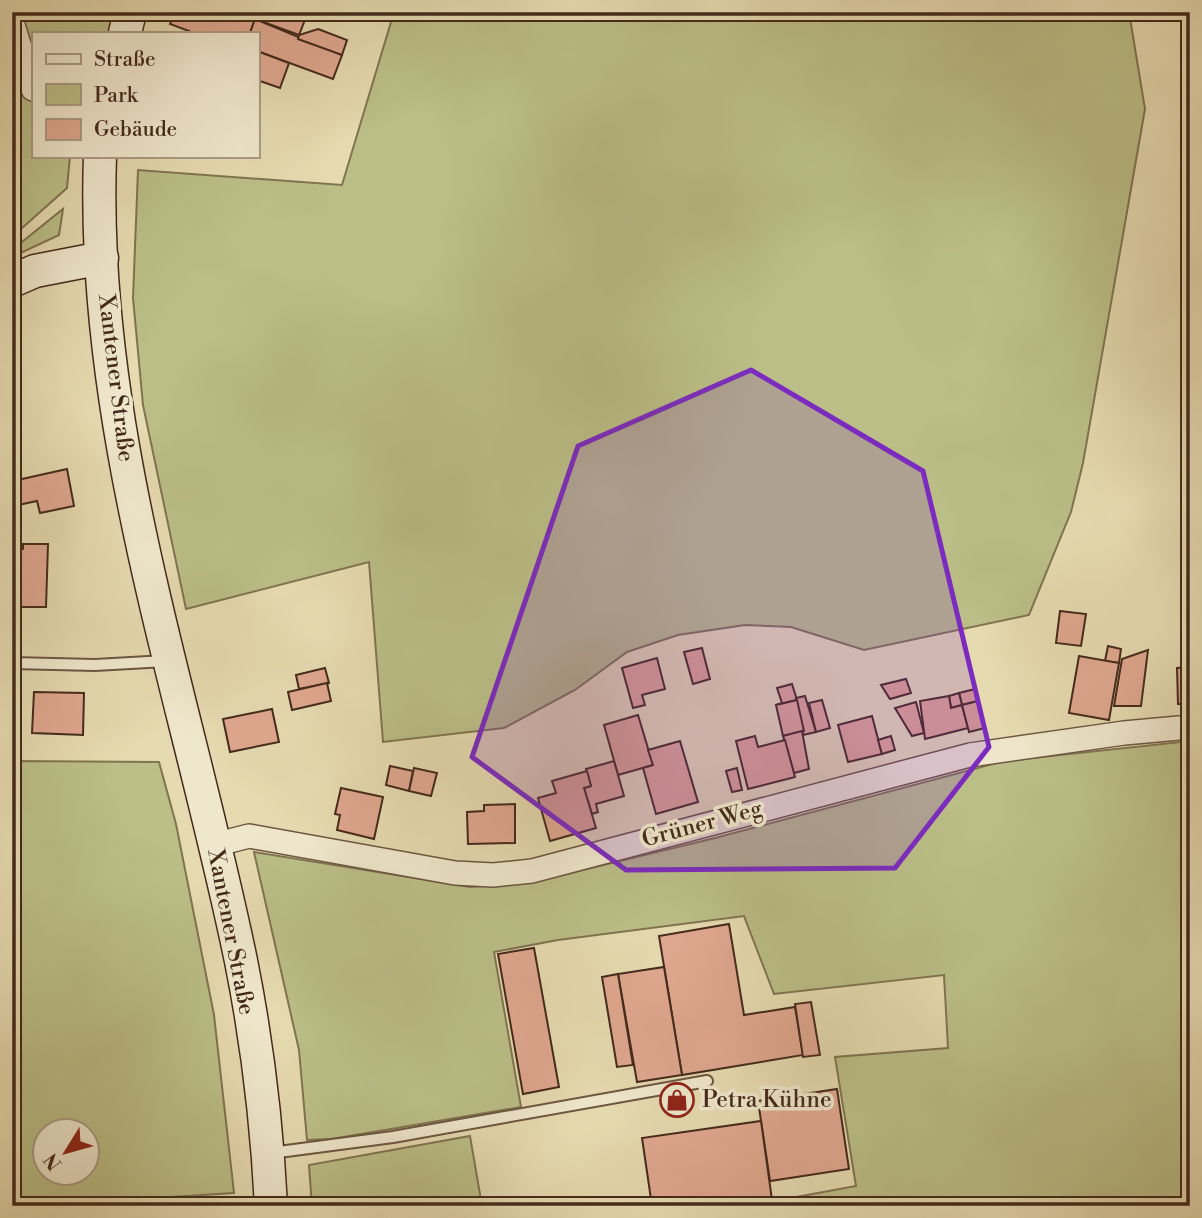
<svg xmlns="http://www.w3.org/2000/svg" width="1202" height="1218" font-family="'Libre Bodoni',serif">
<style>
.green{fill:#bbbe87;stroke:#807451;stroke-width:2;fill-rule:evenodd}
.building{fill:#dfa78f;stroke:#442a1b;stroke-width:2}
.lines{fill:none;stroke-linecap:round;stroke-linejoin:round}
.lane-casing{stroke:#6c5640;stroke-width:14}
.street-casing{stroke:#6c5640;stroke-width:26}
.secondary-casing{stroke:#442a1b;stroke-width:35}
.lane{stroke:#efe7cc;stroke-width:10}
.street{stroke:#efe7cc;stroke-width:23}
.secondary{stroke:#efe7cc;stroke-width:32}
.marked{fill:#7b2cbf;fill-opacity:0.2;stroke:#7b2cbf;stroke-width:5;stroke-linejoin:round}
.labels{text-anchor:middle;dominant-baseline:central;stroke-width:7;stroke-linejoin:round;paint-order:stroke}
.street-label{font-size:23px;fill:#442a1b;stroke:#efe7cc}
.poi-label{font-size:23px;fill:#442a1b;stroke:#efe7cc;text-anchor:start}
</style>
<rect width="100%" height="100%" fill="#e6dab0"/>
<filter id="stains"><feTurbulence type="fractalNoise" baseFrequency=".00286" numOctaves="4"/><feColorMatrix values="0 0 0 0 .2 0 0 0 0 .09 0 0 0 0 .02 0 0 0 .5 -.17"/></filter>
<radialGradient id="worn" r=".72"><stop offset=".6" stop-color="#630" stop-opacity="0"/><stop offset="1" stop-color="#630" stop-opacity=".3"/></radialGradient>
<g class="green">
<polygon points="17,12 115,12 109,33 33,33 33,64"/>
<polygon points="394,12 1129,12 1145,109 1083,463 1071,512 1029,615 864,650 791,627 745,625 678,635 627,652 575,690 504,728 383,742 369,562 186,609 143,405 133,298 138,170 342,185"/>
<polygon points="12,48 23,82 33,102 33,156 70,156 67,188 12,237"/>
<polygon points="63,209 59,235 12,257 12,250"/>
<polygon points="1190,741 1190,1206 747,1206 856,1186 835,1057 948,1048 944,975 774,994 744,916 558,940 494,952 521,1107 332,1139 307,1140 299,1050 254,852 470,887 529,883 715,838 1004,761"/>
<path d="M12 761 159 762 176 824 214 1015 234 1193 107 1201 103 1206H12ZM46 1130H88V1172H46Z"/>
<polygon points="470,1136 482,1206 312,1206 309,1165"/>
</g>
<g class="building">
<polygon points="175,12 238,12 255,19 250,33 194,33 170,24"/>
<polygon points="258,12 308,12 299,35 255,19"/>
<polygon points="255,19 342,55 333,79 257,51 257,33 250,33"/>
<polygon points="318,29 347,40 342,55 298,39 299,35"/>
<polygon points="257,51 289,63 280,88 257,80"/>
<polygon points="12,434 19,435 16,460 12,460"/>
<polygon points="67,469 74,506 40,513 37,501 18,505 13,481"/>
<polygon points="23,544 48,544 46,607 19,607 19,590 12,590 12,548 23,549"/>
<rect x="12" y="590" width="7" height="23"/>
<polygon points="1060,611 1086,614 1081,646 1056,643"/>
<polygon points="1108,646 1121,649 1119,663 1105,661"/>
<polygon points="702,648 710,679 693,684 684,652"/>
<polygon points="1148,650 1141,706 1114,706 1122,659"/>
<polygon points="1079,656 1119,663 1109,720 1069,713"/>
<polygon points="657,658 665,689 642,695 645,705 633,708 622,668"/>
<polygon points="1190,667 1190,704 1178,704 1177,668"/>
<polygon points="325,668 329,683 299,689 296,675"/>
<polygon points="906,679 911,693 890,699 881,685"/>
<polygon points="327,683 331,701 292,710 288,692"/>
<polygon points="792,684 797,700 776,705 782,703 777,688"/>
<polygon points="975,689 978,701 962,705 959,693"/>
<polygon points="34,692 84,693 83,735 32,733"/>
<polygon points="959,693 962,705 951,708 949,696"/>
<polygon points="805,696 816,732 803,735 796,698"/>
<polygon points="949,696 951,708 962,705 968,728 925,739 920,701"/>
<polygon points="797,700 804,731 783,736 776,705"/>
<polygon points="822,700 830,728 816,732 809,703"/>
<polygon points="978,701 985,728 969,732 962,705"/>
<polygon points="916,702 924,733 912,736 895,708"/>
<polygon points="12,703 21,704 20,730 12,730"/>
<polygon points="272,709 279,742 230,752 223,719"/>
<polygon points="638,715 653,765 618,775 604,725"/>
<polygon points="872,716 882,754 848,762 838,725"/>
<polygon points="802,731 809,769 794,773 783,736"/>
<polygon points="755,736 758,747 785,740 795,777 748,789 736,741"/>
<polygon points="891,736 895,750 882,754 878,740"/>
<polygon points="680,741 698,802 656,814 643,768 653,765 648,750"/>
<polygon points="614,761 624,796 596,804 598,812 592,814 584,788 591,786 586,769"/>
<polygon points="390,766 413,771 409,791 386,785"/>
<polygon points="414,768 437,773 431,796 409,791"/>
<polygon points="737,768 742,790 732,792 726,771"/>
<polygon points="587,771 591,786 584,788 596,828 550,841 538,798 556,793 552,781"/>
<polygon points="341,788 383,797 374,839 337,830 340,815 335,814"/>
<polygon points="515,804 515,843 468,844 467,812 484,811 484,805"/>
<polygon points="729,924 744,1015 795,1007 803,1055 682,1075 659,936"/>
<polygon points="534,948 559,1087 523,1094 498,954"/>
<polygon points="664,967 682,1075 637,1082 618,974"/>
<polygon points="618,974 633,1065 617,1067 602,977"/>
<polygon points="811,1002 820,1055 803,1057 795,1004"/>
<polygon points="837,1089 849,1169 770,1181 758,1101"/>
<polygon points="761,1121 772,1200 731,1206 652,1206 642,1138"/>
</g>
<g class="lines">
<g class="lane-casing">
<g id="lane">
<polyline points="12,663 95,665 166,661"/>
<polyline points="271,1153 393,1137 707,1081"/>
</g>
</g>
<g class="street-casing">
<g id="street">
<polyline points="12,22 33,89"/>
<polyline points="214,845 249,836 455,873 493,875 532,871 970,755 1124,733 1190,727"/>
</g>
</g>
<g class="secondary-casing">
<g id="secondary">
<polyline points="125,33 130,12"/>
<path d="M100 156C90 432 186 694 241 961 257 1041 267 1125 271 1206"/>
<polyline points="12,281 35,271 102,258"/>
</g>
</g>
<use href="#lane" class="lane"/>
<use href="#street" class="street"/>
<use href="#secondary" class="secondary"/>
</g>
<path class="marked" d="M751 370 923 471 989 747 895 868 626 870 472 757 578 446Z"/>
<defs>
<g id="shop-ring" transform="scale(1.75)"><circle r="9.5" fill="#efe7cc" stroke="#8f2418" stroke-width="1.5"/><path d="M-5-2.5h2.3a2.7 3.5 0 0 1 5.4 0H5L5.5 6h-11ZM-1.5-2.5h3a1.5 2.3 0 0 0-3 0Z" fill="#8f2418"/></g>
</defs>
<g fill-rule="evenodd">
<use href="#shop-ring" x="677" y="1100"/>
</g>
<g class="labels">
<g class="street-label">
<text transform="translate(116 378) rotate(83)">Xantener Straße</text>
<text transform="translate(702 824) rotate(-15)">Grüner Weg</text>
<text transform="translate(231 932) rotate(79)">Xantener Straße</text>
</g>
<g class="poi-label">
<text x="702" y="1100">Petra Kühne</text>
</g>
</g>
<rect width="1202" height="1218" fill="none" stroke="#e6dab0" stroke-width="42"/>
<rect x="14" y="14" width="1174" height="1190" fill="none" stroke="#442a1b" stroke-width="3.5"/>
<rect x="21" y="21" width="1160" height="1176" fill="none" stroke="#442a1b" stroke-width="2"/>
<rect x="32" y="32" width="228" height="126" fill="#efe7cc" stroke="#ab9b85" stroke-width="2"/>
<rect x="46" y="54" width="35" height="10" fill="#efe7cc" stroke="#ab9b85" stroke-width="2"/>
<text x="94" y="66" font-size="21" fill="#442a1b">Straße</text>
<rect x="46" y="84" width="35" height="21" fill="#bbbe87" stroke="#ab9b85" stroke-width="2"/>
<text x="94" y="102" font-size="21" fill="#442a1b">Park</text>
<rect x="46" y="119" width="35" height="21" fill="#dfa78f" stroke="#ab9b85" stroke-width="2"/>
<text x="94" y="136" font-size="21" fill="#442a1b">Gebäude</text>
<g transform="translate(66 1152) rotate(233)"><circle r="33" fill="#efe7cc" stroke="#ab9b85" stroke-width="2"/>
<path d="M0-5L12 26L0 18L-12 26Z" fill="#8f2418"/>
<text y="-10" font-size="19" font-weight="bold" text-anchor="middle" fill="#442a1b">N</text>
</g>
<rect width="100%" height="100%" filter="url(#stains)"/>
<rect width="100%" height="100%" fill="url(#worn)"/>
</svg>
